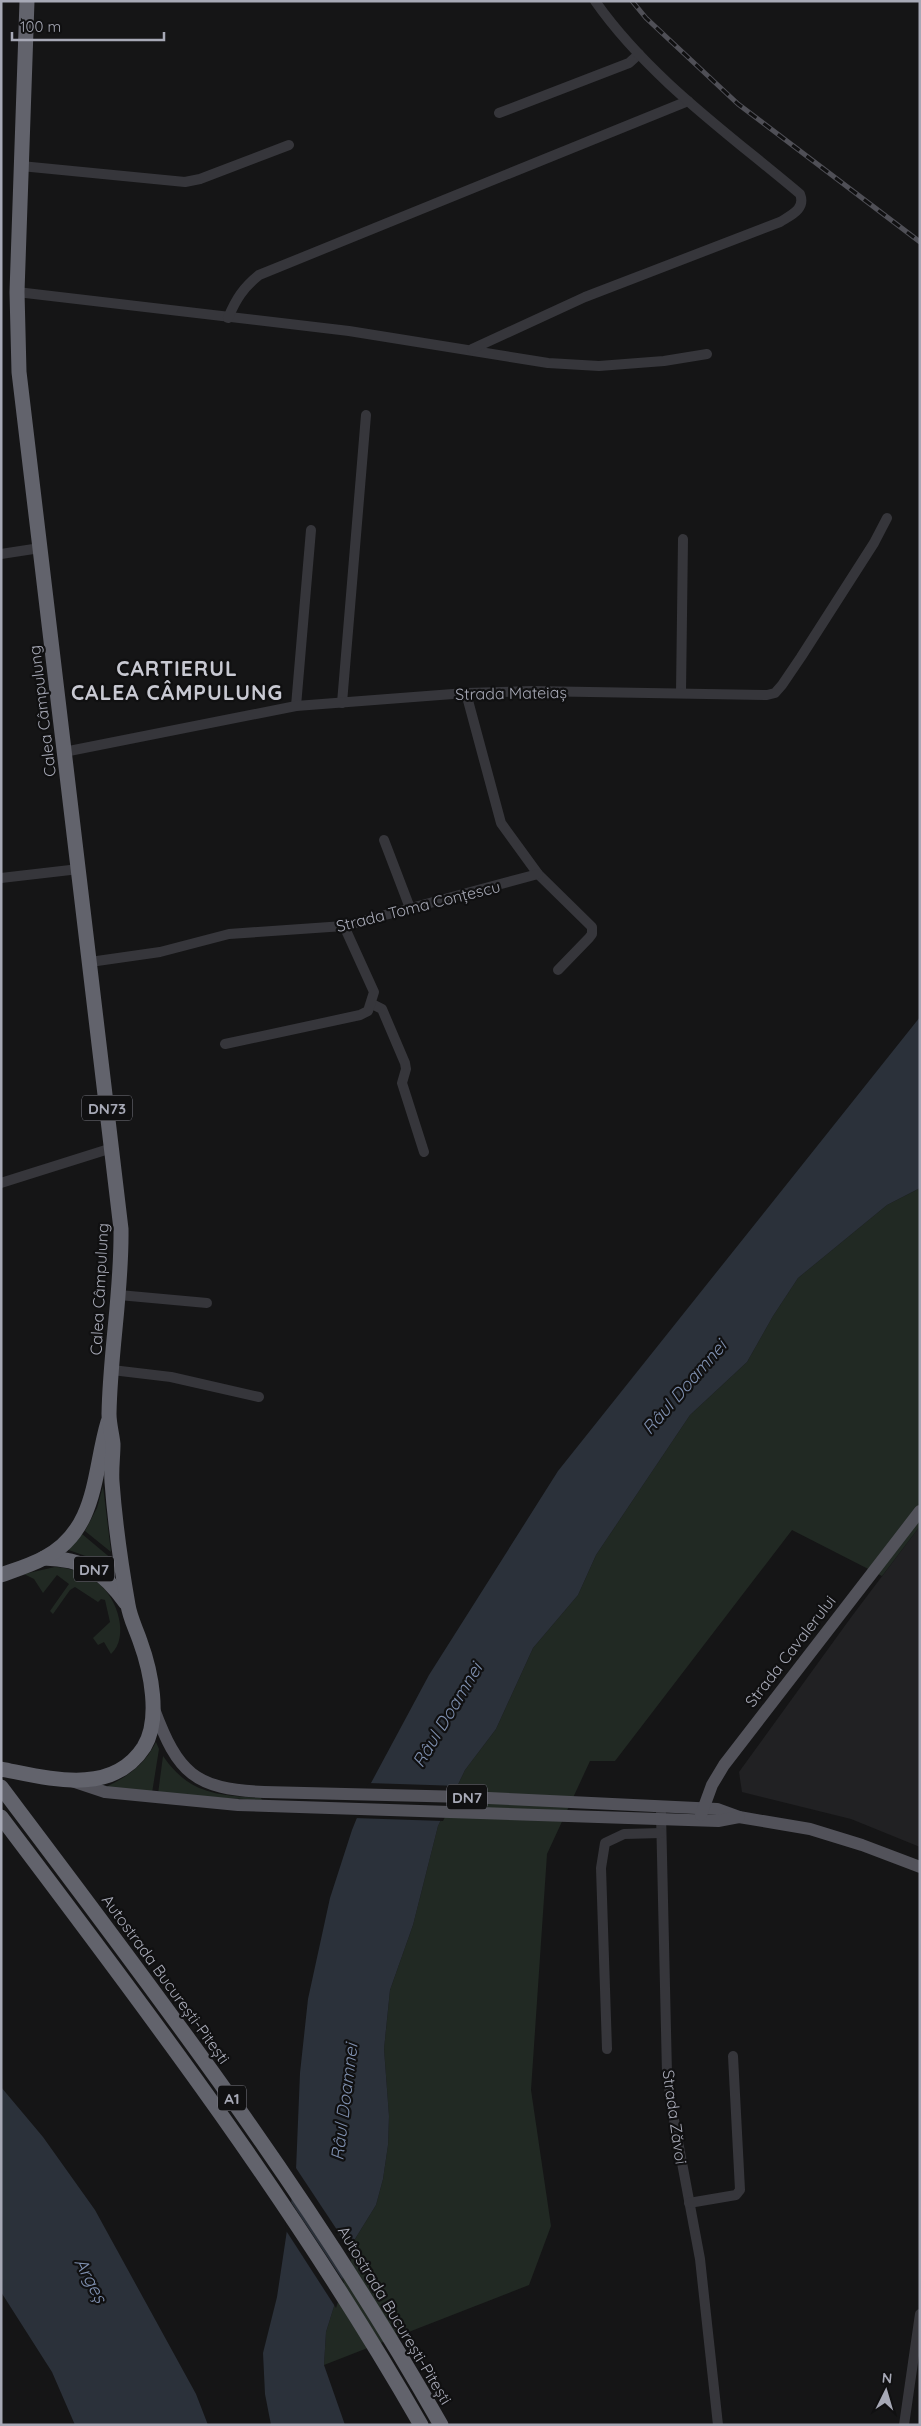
<svg xmlns="http://www.w3.org/2000/svg" width="921" height="2426" font-family="Quicksand,sans-serif">
<style>
.built{fill:#212123}
.green{fill:#212923}
.water{fill:#2b313a}
.pier{fill:#151516}
.lines{fill:none;stroke-linecap:round;stroke-linejoin:round}
.minor{stroke:#36363b;stroke-width:10}
.major{stroke:#52525a;stroke-width:12}
.highway{stroke:#62636c;stroke-width:15}
.rail-casing{stroke:#4f4f56;stroke-width:5}
.rail{stroke:#101011;stroke-width:3;stroke-dasharray:9;stroke-linecap:butt}
.labels{text-anchor:middle;dominant-baseline:central;stroke-width:4.5;stroke-linejoin:round;paint-order:stroke}
.shield{fill:#101011;stroke:#7a7b84;stroke-width:1}
.shield-label{font-size:15px;font-weight:bold;fill:#a7a9b6}
.street-label{font-size:16px;fill:#a7a9b6;stroke:#101011}
.water-label{font-size:18px;font-style:italic;fill:#7f90b0;stroke:#101011}
.district-label{font-size:21px;font-weight:bold;letter-spacing:1px;fill:#c8c9d2;stroke:#101011}
</style>
<rect width="100%" height="100%" fill="#151516"/>
<polygon class="built" points="920,1526 920,1847 851,1819 742,1792 739,1772 852,1616"/>
<g class="green">
<polygon points="920,1188 920,1526 882,1576 792,1530 615,1761 590,1761 547,1854 531,2090 551,2226 529,2285 324,2365 326,2332 355,2239 376,2205 383,2179 388,2145 389,2116 384,2049 390,1990 413,1925 438,1826 465,1770 496,1729 533,1648 578,1595 596,1555 690,1415 747,1362 773,1316 798,1278 887,1205"/>
<polygon points="103,1486 111,1552 85,1531 97,1508"/>
<polygon points="82,1534 113,1560 115,1572 91,1558 66,1549"/>
<path d="M55 1567C71 1568 87 1573 99 1584 117 1598 130 1637 111 1654L104 1642 98 1645 93 1638 110 1622 105 1600 101 1599 98 1602 75 1587 70 1590 53 1614 50 1611 69 1584 57 1575 43 1593 34 1579 24 1574Z"/>
<path d="M156 1742 159 1749 152 1793 104 1788C127 1777 144 1766 156 1742Z"/>
<path d="M163 1756C190 1795 218 1795 261 1798L262 1800 158 1794Z"/>
</g>
<g class="water">
<polygon points="920,1017 920,1188 887,1205 798,1278 773,1316 747,1362 690,1415 596,1555 578,1595 533,1648 496,1729 465,1770 438,1826 413,1925 390,1990 384,2049 389,2116 388,2145 383,2179 376,2205 355,2239 326,2332 324,2365 345,2425 271,2425 265,2394 263,2353 277,2297 296,2170 300,2073 308,1999 330,1898 352,1830 371,1783 429,1675 558,1471"/>
<polygon points="1,2087 43,2137 95,2210 196,2394 208,2425 75,2425 52,2372 1,2292"/>
</g>
<g class="pier">
<polygon points="368,1783 460,1786 443,1821 354,1818"/>
<polygon points="294,2165 353,2254 345,2280 290,2196"/>
<polygon points="289,2199 344,2282 336,2308 285,2229"/>
</g>
<g class="lines">
<g class="minor">
<polyline points="499,113 629,63 639,54"/>
<polyline points="21,166 185,182 200,179 289,145"/>
<polyline points="17,292 349,331 548,363 599,366 664,361 707,354"/>
<path d="M228 318C236 299 243 288 259 275L688 101"/>
<path d="M472 349 585 297 780 222C791 215 806 209 800 194 729 134 649 78 595 1"/>
<polyline points="1,554 40,548"/>
<polyline points="681,692 683,539"/>
<polyline points="466,693 501,823 538,874 592,927 592,934 589,938 558,970"/>
<polyline points="342,703 366,415"/>
<polyline points="296,706 311,530"/>
<polyline points="64,752 296,706 466,693 532,691 767,695 775,693 782,685 801,657 874,543 887,518"/>
<polyline points="384,840 410,908"/>
<polyline points="1,878 79,869"/>
<polyline points="90,962 160,952 229,934 344,926 538,874"/>
<polyline points="372,1004 382,1009 405,1063 406,1069 402,1083 424,1152"/>
<polyline points="225,1044 360,1015 368,1011 374,992 344,926"/>
<polyline points="1,1183 112,1148"/>
<polyline points="119,1295 207,1303"/>
<polyline points="112,1370 171,1377 259,1397"/>
<polyline points="661,1813 667,2074 674,2120 700,2259 718,2425"/>
<polyline points="607,2049 601,1868 605,1843 624,1834 661,1833"/>
<polyline points="689,2203 736,2195 740,2190 733,2056"/>
<polyline points="904,2425 920,2314"/>
</g>
<g class="major">
<path d="M154 1709C178 1773 194 1789 264 1792L467 1797 717 1809 739 1817 810 1829 862 1845 920 1867"/>
<polyline points="72,1781 105,1792 238,1805 718,1821 739,1817"/>
<polyline points="701,1815 712,1785 724,1765 920,1511"/>
</g>
<g class="highway">
<path d="M44 1558C84 1559 103 1571 126 1603"/>
<path d="M1 1575C15 1570 31 1565 44 1558 98 1530 93 1472 108 1422"/>
<path d="M1 1769C48 1778 112 1797 144 1747 161 1719 151 1671 140 1641 136 1629 130 1618 128 1605 121 1565 115 1523 112 1482 111 1469 113 1457 113 1444 112 1434 109 1424 109 1414 110 1352 122 1291 121 1229L19 372 17 292 27 1"/>
<path d="M1 1787C157 1994 313 2199 441 2425"/>
<path d="M1 1817C150 2014 298 2210 421 2425"/>
</g>
<g class="rail-casing">
<polyline id="rail" points="632,1 646,18 738,104 920,242"/>
</g>
<use href="#rail" class="rail"/>
</g>
<g class="labels">
<g class="shield">
<rect x="82" y="1095.5" width="50" height="25" rx="4"/>
<rect x="74" y="1556.5" width="40" height="25" rx="4"/>
<rect x="447" y="1784.5" width="40" height="25" rx="4"/>
<rect x="218" y="2085.5" width="28" height="25" rx="4"/>
</g>
<g class="shield-label">
<text x="107" y="1108">DN73</text>
<text x="94" y="1569">DN7</text>
<text x="467" y="1797">DN7</text>
<text x="232" y="2098">A1</text>
</g>
<g class="street-label">
<text transform="translate(511 693) rotate(-1)">Strada Mateiaș</text>
<text transform="translate(42 711) rotate(-97)">Calea Câmpulung</text>
<text transform="translate(418 906) rotate(-14)">Strada Toma Conțescu</text>
<text transform="translate(99 1289) rotate(-87)">Calea Câmpulung</text>
<text transform="translate(790 1651) rotate(-52)">Strada Cavalerului</text>
<text transform="translate(166 1979) rotate(54)">Autostrada București-Pitești</text>
<text transform="translate(675 2117) rotate(82)">Strada Zăvoi</text>
<text transform="translate(395 2315) rotate(59)">Autostrada București-Pitești</text>
</g>
<g class="water-label">
<text transform="translate(684 1387) rotate(-49)">Râul Doamnei</text>
<text transform="translate(447 1715) rotate(-59)">Râul Doamnei</text>
<text transform="translate(344 2102) rotate(-83)">Râul Doamnei</text>
<text transform="translate(91 2280) rotate(62)">Argeș</text>
</g>
<g class="district-label">
<text x="177" y="668">CARTIERUL<tspan x="177" dy="24">CALEA CÂMPULUNG</tspan></text>
</g>
</g>
<rect width="921" height="2426" fill="none" stroke="#a7a9b6" stroke-width="5"/>
<g transform="translate(886 2391) rotate(5)" stroke="#101011" stroke-width="4" paint-order="stroke">
<path d="M0-4L9 19L0 12L-9 19Z" fill="#a7a9b6"/>
<text y="-8" font-size="14" font-weight="bold" text-anchor="middle" fill="#a7a9b6">N</text>
</g>
<path d="M12 32v8h152v-8" fill="none" stroke="#a7a9b6" stroke-width="2.5"/>
<text x="20" y="32" font-size="15" fill="#a7a9b6" stroke="#101011" stroke-width="4" paint-order="stroke">100 m</text>
</svg>
